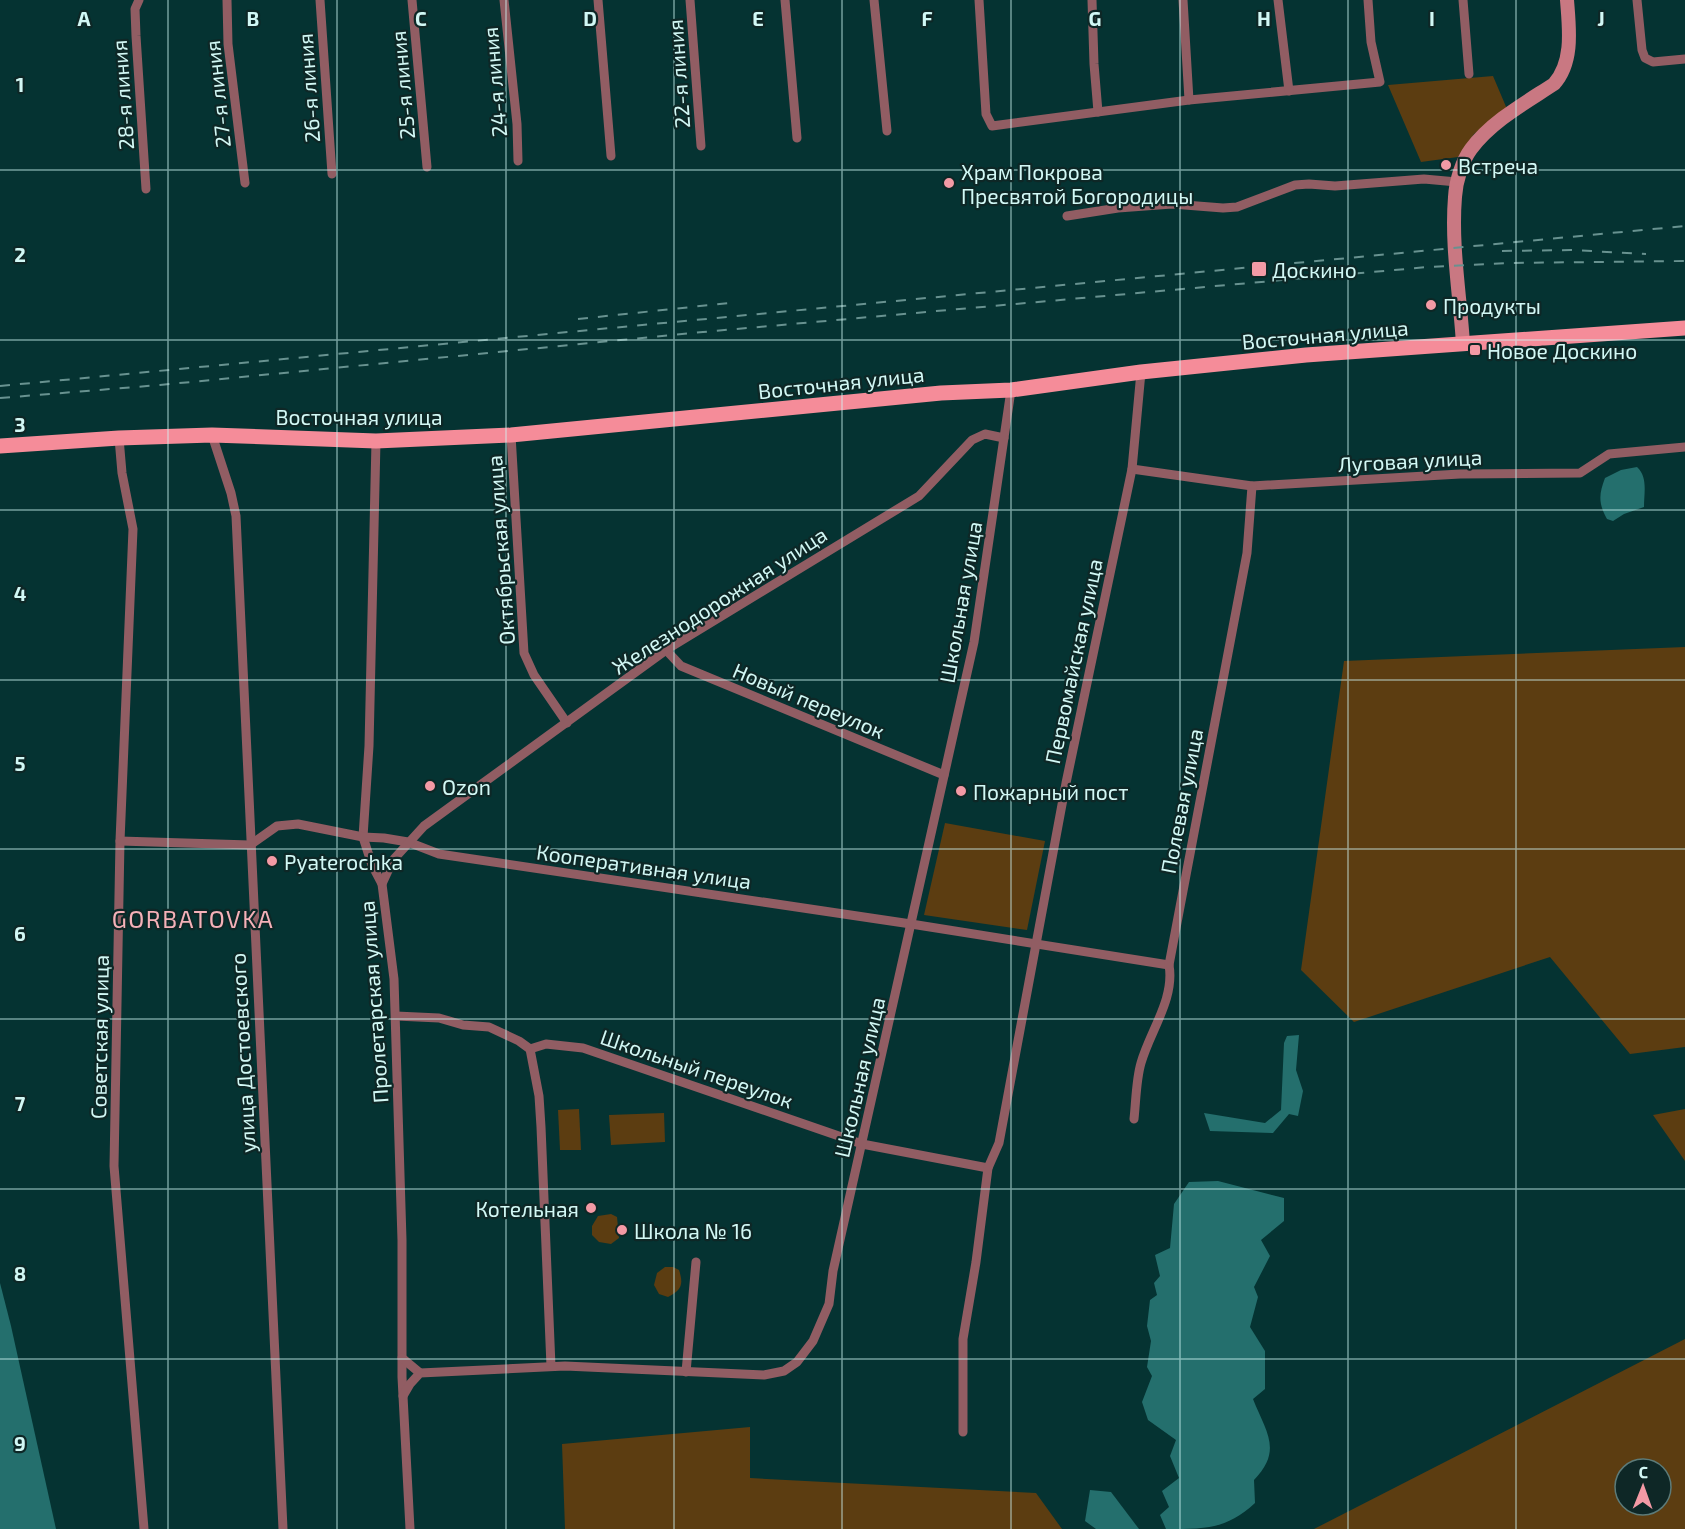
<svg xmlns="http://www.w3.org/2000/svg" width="1685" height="1529" font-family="'Exo 2',sans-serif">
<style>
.green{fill:#5c3d11;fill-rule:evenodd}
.water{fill:#246f6d}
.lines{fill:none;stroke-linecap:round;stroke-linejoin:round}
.street{stroke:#915d63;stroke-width:9}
.secondary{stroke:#c97882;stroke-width:14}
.primary{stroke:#f58c99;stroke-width:15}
.rail{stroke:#689290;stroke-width:2;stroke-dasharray:10 10;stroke-linecap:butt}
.grid{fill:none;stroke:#d2f8f5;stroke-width:1.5;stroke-opacity:0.55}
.poi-dot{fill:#f49aa5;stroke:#0e2726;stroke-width:2}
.labels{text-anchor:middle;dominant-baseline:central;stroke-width:4.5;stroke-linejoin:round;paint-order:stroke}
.street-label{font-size:21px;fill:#d2f8f5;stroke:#0e2726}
.poi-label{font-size:21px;fill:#d2f8f5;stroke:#0e2726;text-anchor:start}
.quarter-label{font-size:24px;letter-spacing:1.5px;fill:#f5b1b8;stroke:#0e2726}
.grid-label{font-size:20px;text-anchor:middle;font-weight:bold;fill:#d2f8f5;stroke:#0e2726;stroke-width:4.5;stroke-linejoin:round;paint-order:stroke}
</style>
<rect width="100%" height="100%" fill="#053332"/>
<g class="green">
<polygon points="1493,76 1507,109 1474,134 1458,157 1421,162 1388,85"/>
<polygon points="1685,647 1685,1047 1630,1054 1550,957 1354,1022 1301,970 1344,661"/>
<polygon points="945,823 1045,841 1027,930 924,915"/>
<polygon points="579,1109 581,1150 560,1150 558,1110"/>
<polygon points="1685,1109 1685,1161 1653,1115"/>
<polygon points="664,1113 665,1142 611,1145 609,1115"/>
<polygon points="611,1214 617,1217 619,1238 611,1244 599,1242 592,1235 592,1226 598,1216"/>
<path d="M665 1267H673L679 1270C684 1285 681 1290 668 1297L659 1294 654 1285 657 1273Z"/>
<path d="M1685 1339V1529H1314ZM1625 1469H1661V1505H1625Z"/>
<polygon points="750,1427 750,1478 1036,1493 1062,1529 565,1529 562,1444"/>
</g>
<g class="water">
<path d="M1637 467C1648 477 1644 493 1644 507L1624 514 1613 521 1607 519C1598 503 1599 494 1605 478L1621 470Z"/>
<polygon points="1299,1035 1296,1070 1303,1091 1298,1116 1289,1114 1273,1133 1210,1131 1204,1113 1265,1123 1281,1110 1284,1043 1287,1036"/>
<path d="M1218 1181 1284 1198V1221L1261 1240 1270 1256 1254 1287 1258 1297 1250 1327 1265 1351V1389L1253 1399C1266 1432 1283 1450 1254 1480L1255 1503C1227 1529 1206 1529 1166 1529L1160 1515 1169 1507 1162 1491 1179 1478 1170 1456 1176 1440 1148 1420 1142 1402 1152 1376 1147 1367 1151 1341 1147 1326 1150 1300 1157 1295 1154 1283 1160 1276 1155 1255 1170 1248 1174 1204 1189 1182Z"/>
<polygon points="0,1283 11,1326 56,1529 0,1529"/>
<polygon points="1090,1490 1111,1492 1139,1529 1096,1529 1085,1521"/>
</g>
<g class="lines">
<g class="street">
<polyline points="139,0 135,9 136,36 146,189"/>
<polyline points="227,0 228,44 245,183"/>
<polyline points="320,0 332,174"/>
<polyline points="412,0 427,167"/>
<polyline points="504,0 517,124 518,161"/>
<polyline points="598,0 611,156"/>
<polyline points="690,0 701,146"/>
<polyline points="785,0 797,138"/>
<polyline points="874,0 887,131"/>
<polyline points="979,0 986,114 992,126 1189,100 1380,82 1371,42 1368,0"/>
<polyline points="1092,0 1094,64 1098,112"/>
<polyline points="1183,0 1189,100"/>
<polyline points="1278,0 1289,91"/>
<polyline points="1463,0 1469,74"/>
<polyline points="1637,0 1642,50 1645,58 1653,62 1685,59"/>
<polyline points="1067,216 1118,208 1172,204 1223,208 1237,207 1295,185 1309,184 1335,186 1424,179 1457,182"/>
<polyline points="212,435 231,493 236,516 283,1529"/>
<polyline points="511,435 524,653 534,675 567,723"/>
<polyline points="119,438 122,473 133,529 120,841 114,1166 144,1529"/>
<polyline points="376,441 369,746 363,837 372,865 382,884 394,979 402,1240 402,1377 410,1529"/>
<polyline points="1132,469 1252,486 1460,474 1580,473 1609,454 1685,447"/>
<polyline points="666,650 681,666 944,775"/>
<polyline points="120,841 250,845 277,826 298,824 363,837 384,838 408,842 439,854 911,924 1169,965"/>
<polyline points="382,884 393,860 424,826 666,650 919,496 972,440 985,434 1004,438"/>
<polyline points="396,1016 439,1018 463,1025 489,1027 519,1041 530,1049 546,1044 583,1048 862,1144 988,1168"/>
<polyline points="530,1049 539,1096 541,1127 551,1366"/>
<path d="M1134 1119C1136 1101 1136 1080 1141 1063 1150 1031 1175 999 1169 965L1247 553 1252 486"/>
<polyline points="402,1358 420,1373"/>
<polyline points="686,1372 696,1262"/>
<polyline points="403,1396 410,1384 420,1373 565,1366 764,1375 784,1371 797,1362 813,1341 829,1304 833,1271 974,642 1011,390"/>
<polyline points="963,1432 963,1339 976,1262 988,1168 999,1143 1066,783 1132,469 1141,372"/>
</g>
<path class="secondary" d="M1463 344C1460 295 1451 245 1455 197 1456 181 1462 161 1471 149 1492 121 1525 103 1554 84 1574 62 1569 27 1567 0"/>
<polyline class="primary" points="0,446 119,438 212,435 376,441 511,435 941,393 1011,390 1141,372 1306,355 1685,328"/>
<g class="rail">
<polyline points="1502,251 1571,250 1646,254"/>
<polyline points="578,319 729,303"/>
<polyline points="0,386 1685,226"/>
<polyline points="0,398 160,385 703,332 1428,267 1507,263 1685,261"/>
</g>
</g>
<path class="grid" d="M168 0V1529M337 0V1529M506 0V1529M674 0V1529M842 0V1529M1011 0V1529M1180 0V1529M1348 0V1529M1516 0V1529M0 170H1685M0 340H1685M0 510H1685M0 680H1685M0 849H1685M0 1019H1685M0 1189H1685M0 1359H1685"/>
<g class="poi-dot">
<circle cx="1446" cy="165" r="6"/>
<circle cx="949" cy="183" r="6"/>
<rect x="1251" y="261" width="16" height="16" rx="3"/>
<circle cx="1431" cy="305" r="6"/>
<rect x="1469" y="344" width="12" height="12" rx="3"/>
<circle cx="430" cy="786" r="6"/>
<circle cx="961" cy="791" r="6"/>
<circle cx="272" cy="861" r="6"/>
<circle cx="591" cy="1208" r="6"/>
<circle cx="622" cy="1230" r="6"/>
</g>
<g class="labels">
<g class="street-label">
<text transform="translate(678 74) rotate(-94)">22-я линия</text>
<text transform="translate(494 82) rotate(-95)">24-я линия</text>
<text transform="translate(402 85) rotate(-95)">25-я линия</text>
<text transform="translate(308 88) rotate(-94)">26-я линия</text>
<text transform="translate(217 94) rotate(-96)">27-я линия</text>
<text transform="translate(122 95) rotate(-94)">28-я линия</text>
<text transform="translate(1325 334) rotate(-5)">Восточная улица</text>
<text transform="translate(841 382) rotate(-6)">Восточная улица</text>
<text x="359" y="416">Восточная улица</text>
<text transform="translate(1410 460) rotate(-3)">Луговая улица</text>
<text transform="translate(500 550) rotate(-94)">Октябрьская улица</text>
<text transform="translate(719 600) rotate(-33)">Железнодорожная улица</text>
<text transform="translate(960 602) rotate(-80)">Школьная улица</text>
<text transform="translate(1073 661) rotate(-78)">Первомайская улица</text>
<text transform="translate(809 700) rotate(23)">Новый переулок</text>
<text transform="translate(1181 801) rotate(-79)">Полевая улица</text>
<text transform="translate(644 866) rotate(8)">Кооперативная улица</text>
<text transform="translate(373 1002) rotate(-94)">Пролетарская улица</text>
<text transform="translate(99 1037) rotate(-89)">Советская улица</text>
<text transform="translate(242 1053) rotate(-93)">улица Достоевского</text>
<text transform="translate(697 1068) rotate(19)">Школьный переулок</text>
<text transform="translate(859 1077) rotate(-77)">Школьная улица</text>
</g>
<g class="poi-label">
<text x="1458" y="165">Встреча</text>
<text x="961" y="171">Храм Покрова<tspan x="961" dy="24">Пресвятой Богородицы</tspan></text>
<text x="1272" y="269">Доскино</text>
<text x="1443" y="305">Продукты</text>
<text x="1487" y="350">Новое Доскино</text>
<text x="442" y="786">Ozon</text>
<text x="973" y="791">Пожарный пост</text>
<text x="284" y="861">Pyaterochka</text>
<text x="579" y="1208" text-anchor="end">Котельная</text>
<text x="634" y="1230">Школа № 16</text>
</g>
<g class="quarter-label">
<text x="193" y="918">GORBATOVKA</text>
</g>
</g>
<g class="grid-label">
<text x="84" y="26">A</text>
<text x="253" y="26">B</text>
<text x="421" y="26">C</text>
<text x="590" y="26">D</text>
<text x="758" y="26">E</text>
<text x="927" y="26">F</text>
<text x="1095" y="26">G</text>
<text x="1264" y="26">H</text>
<text x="1432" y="26">I</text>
<text x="1601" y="26">J</text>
<text x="20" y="92">1</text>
<text x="20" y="262">2</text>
<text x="20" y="432">3</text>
<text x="20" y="601">4</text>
<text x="20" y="771">5</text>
<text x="20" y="941">6</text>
<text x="20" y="1111">7</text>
<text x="20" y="1281">8</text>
<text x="20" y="1451">9</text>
</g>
<g transform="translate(1643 1487) rotate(1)"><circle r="28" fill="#0e2726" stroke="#5c7b79" stroke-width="1.5"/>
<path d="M0-4.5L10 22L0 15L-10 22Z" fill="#f49aa5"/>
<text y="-9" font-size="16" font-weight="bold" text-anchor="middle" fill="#d2f8f5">С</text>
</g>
</svg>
